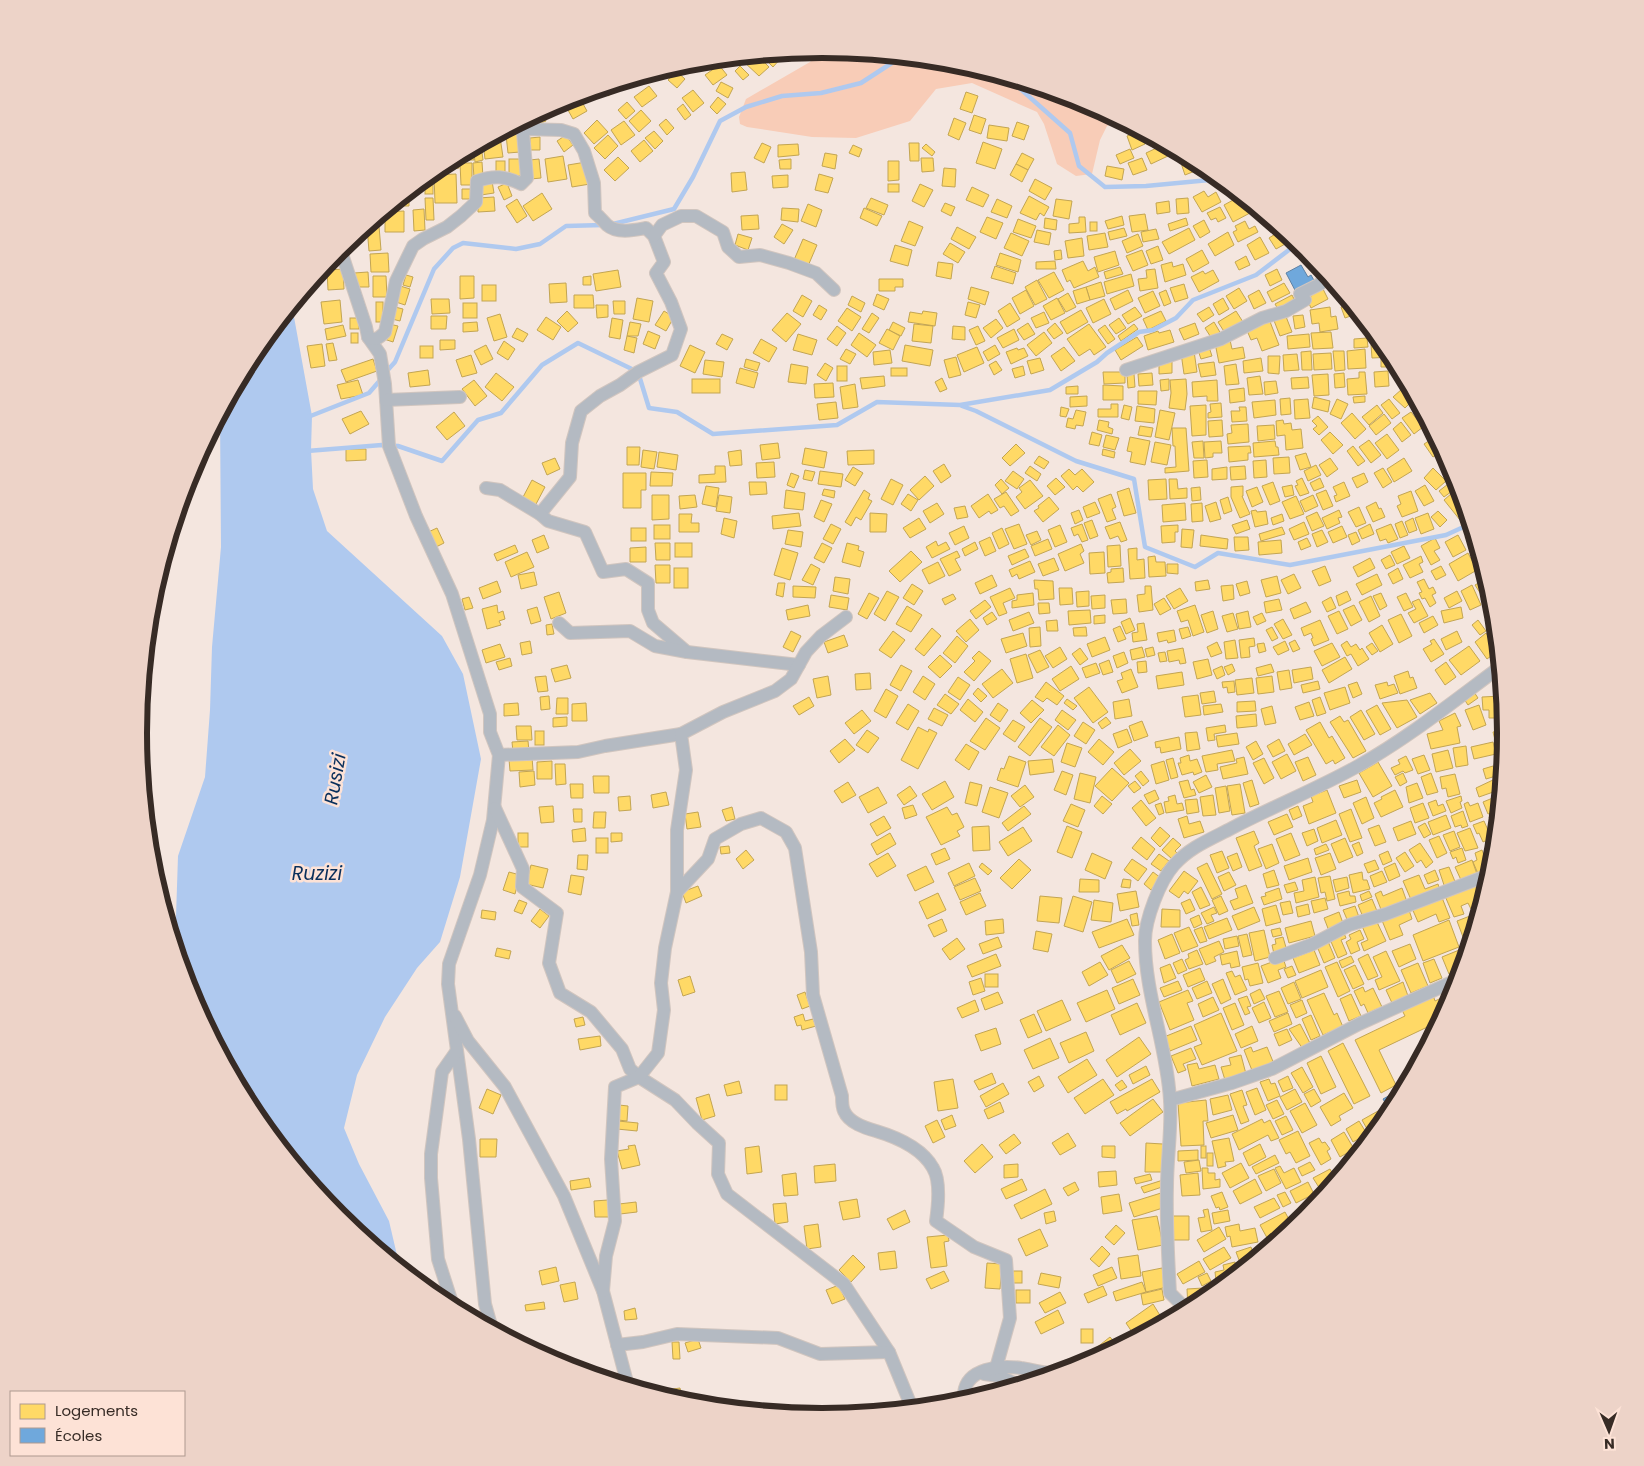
<svg xmlns="http://www.w3.org/2000/svg" width="1644" height="1466" font-family="Poppins,sans-serif">
<style>
.green{fill:#f8ccb7}
.water{fill:#afc9ef}
.homes{fill:#ffd966;stroke:#c3a552}
.schools{fill:#6fa8dc;stroke:#5e82a5}
.lines{fill:none;stroke-linecap:round;stroke-linejoin:round}
.stream{stroke:#afc9ef;stroke-width:4.5}
.minor-casing{stroke:#d0c5bf;stroke-width:14}
.minor{stroke:#b4bac2;stroke-width:12}
.labels{text-anchor:middle;dominant-baseline:central;stroke-width:5;stroke-linejoin:round;paint-order:stroke}
.water-label{font-size:19px;font-style:italic;fill:#092f5b;stroke:#fde2d6}
.rim{fill:none;stroke:#372b25;stroke-width:6}
</style>
<rect width="100%" height="100%" fill="#f4e6df"/>
<polygon class="green" points="817,49 956,62 1084,101 1122,121 1107,126 1100,140 1092,174 1076,176 1057,164 1044,124 1037,112 972,83 936,89 910,121 856,138 812,137 747,127 740,124 739,117 746,99 810,62 815,57"/>
<polygon class="water" points="292,306 312,416 311,450 313,489 327,531 442,636 463,674 481,759 460,877 440,942 417,968 385,1017 357,1075 344,1128 359,1164 389,1221 400,1268 338,1217 253,1113 190,995 175,947 178,856 205,777 210,710 212,647 221,547 220,415 253,353"/>
<g class="homes">
<polygon points="776,53 781,58 773,67 762,56"/>
<polygon points="757,55 769,67 759,76 743,61 748,56"/>
<polygon points="699,61 701,63 690,73 684,67 688,62"/>
<polygon points="719,65 727,75 713,85 705,75"/>
<polygon points="740,66 749,75 743,80 735,71"/>
<polygon points="676,71 685,79 677,88 668,80"/>
<polygon points="652,73 652,81 641,82 641,76"/>
<polygon points="622,82 624,85 608,96 603,88"/>
<polygon points="721,82 733,88 728,98 716,91"/>
<polygon points="649,86 657,96 642,107 634,97"/>
<polygon points="693,90 704,103 693,112 682,98"/>
<polygon points="966,92 978,96 972,113 960,109"/>
<polygon points="578,95 587,111 573,119 564,103"/>
<polygon points="718,97 726,104 717,114 710,107"/>
<polygon points="627,102 635,111 626,119 618,110"/>
<polygon points="683,104 691,115 685,120 677,109"/>
<polygon points="641,110 651,121 639,132 629,121"/>
<polygon points="543,114 546,121 531,127 529,120"/>
<polygon points="974,115 986,119 981,134 969,130"/>
<polygon points="954,118 966,123 959,140 948,135"/>
<polygon points="666,119 674,128 667,135 659,125"/>
<polygon points="597,120 608,132 594,144 584,133"/>
<polygon points="624,121 635,135 621,145 611,130"/>
<polygon points="1017,122 1029,126 1024,140 1012,136"/>
<polygon points="989,125 1009,128 1007,141 987,138"/>
<polygon points="654,131 663,141 655,149 645,138"/>
<polygon points="1139,131 1145,144 1132,150 1127,136"/>
<polygon points="518,134 520,152 508,153 506,135"/>
<polygon points="566,135 573,145 564,152 557,141"/>
<polygon points="608,135 618,146 605,159 594,148"/>
<polygon points="500,137 503,157 485,159 483,142 491,138"/>
<polygon points="540,137 540,150 530,150 530,138"/>
<polygon points="644,140 653,151 640,162 631,151"/>
<polygon points="983,142 1002,149 995,169 976,163"/>
<polygon points="762,143 771,147 764,163 754,158"/>
<polygon points="909,143 919,143 919,161 910,161"/>
<polygon points="798,144 799,155 778,157 778,145"/>
<polygon points="926,144 935,152 932,156 922,148"/>
<polygon points="853,145 862,149 859,157 849,153"/>
<polygon points="1163,145 1168,156 1151,164 1146,153"/>
<polygon points="473,147 474,160 466,160 465,151"/>
<polygon points="1130,149 1134,158 1120,164 1116,155"/>
<polygon points="482,152 483,160 475,162 474,153"/>
<polygon points="825,153 837,155 835,169 822,166"/>
<polygon points="1022,153 1034,159 1028,170 1016,164"/>
<polygon points="458,155 459,168 452,169 451,159"/>
<polygon points="563,156 567,179 548,182 545,159"/>
<polygon points="618,157 629,168 615,181 604,170"/>
<polygon points="1189,157 1202,164 1205,167 1185,175 1180,160"/>
<polygon points="921,158 933,158 934,171 922,172"/>
<polygon points="1142,158 1147,170 1133,175 1128,163"/>
<rect x="509" y="159" width="12" height="17"/>
<polygon points="539,159 541,178 531,179 530,160"/>
<polygon points="791,159 791,169 780,169 779,160"/>
<polygon points="450,160 450,170 434,170 442,164"/>
<rect x="496" y="161" width="9" height="13"/>
<polygon points="888,161 899,161 899,180 888,181"/>
<polygon points="482,162 483,177 474,178 473,163"/>
<polygon points="586,162 590,184 572,187 568,165"/>
<polygon points="460,163 472,163 472,185 461,185"/>
<polygon points="1016,164 1028,170 1022,182 1010,175"/>
<polygon points="1107,166 1124,169 1122,180 1105,176"/>
<polygon points="944,168 956,169 955,187 942,186"/>
<polygon points="745,172 747,190 732,192 731,173"/>
<polygon points="456,174 457,203 435,203 434,175"/>
<polygon points="819,174 833,178 828,193 815,190"/>
<polygon points="788,175 788,187 773,188 772,176"/>
<polygon points="1035,179 1052,188 1045,200 1029,191"/>
<polygon points="492,181 494,193 481,195 479,183"/>
<polygon points="507,183 512,196 504,200 498,187"/>
<rect x="425" y="184" width="8" height="10"/>
<rect x="888" y="184" width="11" height="8"/>
<polygon points="920,184 933,190 924,207 912,201"/>
<polygon points="972,187 989,195 983,207 966,200"/>
<polygon points="462,189 475,189 474,199 462,199"/>
<polygon points="409,191 409,206 393,206 393,204"/>
<polygon points="1204,191 1208,197 1216,192 1221,202 1202,212 1193,197"/>
<polygon points="542,193 552,209 533,221 523,206"/>
<polygon points="1029,196 1049,207 1044,216 1040,213 1036,220 1020,213"/>
<polygon points="494,197 495,211 478,212 478,198"/>
<polygon points="425,198 433,198 434,220 426,220"/>
<polygon points="871,198 888,205 884,215 866,208"/>
<polygon points="1188,198 1189,213 1177,214 1176,199"/>
<polygon points="517,199 527,216 517,223 506,206"/>
<polygon points="997,199 1012,206 1007,218 991,212"/>
<polygon points="1056,199 1072,201 1069,219 1053,216"/>
<polygon points="1235,199 1238,205 1244,202 1250,213 1233,222 1224,205"/>
<polygon points="1169,201 1170,212 1157,214 1156,203"/>
<polygon points="945,203 955,207 951,216 941,211"/>
<polygon points="808,204 822,210 816,227 801,221"/>
<polygon points="1220,207 1226,218 1218,222 1216,218 1211,220 1207,213"/>
<polygon points="782,208 799,209 798,222 781,220"/>
<polygon points="864,208 882,216 877,226 860,218"/>
<polygon points="424,209 425,230 414,231 413,210"/>
<polygon points="404,211 404,232 385,232 385,212"/>
<polygon points="1145,214 1148,230 1132,232 1129,216"/>
<polygon points="758,215 759,229 742,230 741,216"/>
<polygon points="1122,216 1124,225 1108,229 1105,221"/>
<polygon points="987,217 1003,223 996,239 980,232"/>
<polygon points="1079,217 1085,217 1086,232 1069,233 1069,224 1079,223"/>
<polygon points="1045,218 1057,220 1056,230 1044,228"/>
<polygon points="1186,218 1188,225 1170,231 1168,224"/>
<polygon points="1018,219 1036,226 1031,238 1013,232"/>
<polygon points="1269,219 1280,228 1272,233 1265,221"/>
<polygon points="1204,220 1210,232 1200,238 1193,226"/>
<polygon points="909,221 923,227 915,246 901,241"/>
<polygon points="1245,221 1249,229 1255,226 1258,232 1238,242 1233,232 1237,230 1235,226"/>
<rect x="1090" y="222" width="7" height="9"/>
<polygon points="782,224 793,230 784,244 774,237"/>
<polygon points="379,226 381,250 369,251 367,227"/>
<polygon points="957,227 976,237 969,249 951,239"/>
<polygon points="1124,228 1127,236 1110,240 1108,232"/>
<polygon points="1189,228 1195,240 1169,254 1162,242"/>
<polygon points="1156,229 1159,239 1143,242 1141,232"/>
<polygon points="1037,230 1051,233 1049,245 1034,242"/>
<polygon points="1280,231 1287,243 1276,249 1269,238"/>
<polygon points="1228,232 1234,245 1215,256 1208,244"/>
<polygon points="1011,233 1029,241 1022,256 1004,248"/>
<polygon points="1105,233 1108,247 1089,250 1087,236"/>
<polygon points="738,234 752,238 748,250 735,245"/>
<polygon points="1138,234 1143,246 1127,253 1122,241"/>
<polygon points="1260,237 1269,253 1255,260 1247,245"/>
<polygon points="1082,238 1084,256 1068,258 1065,241"/>
<polygon points="803,239 817,245 808,266 794,260"/>
<polygon points="950,243 965,252 958,263 943,254"/>
<polygon points="895,245 912,250 908,266 890,261"/>
<polygon points="1158,246 1163,260 1151,264 1146,251"/>
<polygon points="1061,250 1062,259 1055,260 1054,251"/>
<polygon points="1142,250 1148,265 1133,271 1126,256"/>
<polygon points="1202,250 1209,263 1193,272 1186,259"/>
<polygon points="1115,251 1119,265 1098,272 1094,257"/>
<polygon points="388,253 389,272 371,272 370,254"/>
<polygon points="1000,253 1021,260 1018,272 996,265"/>
<polygon points="1246,256 1250,265 1239,270 1235,262"/>
<polygon points="1055,261 1056,269 1036,269 1036,262"/>
<polygon points="1083,261 1088,271 1095,267 1099,277 1074,288 1070,280 1067,282 1062,270"/>
<polygon points="938,262 953,264 951,279 936,276"/>
<polygon points="1172,262 1173,267 1183,264 1186,275 1165,282 1161,265"/>
<polygon points="995,266 1016,273 1013,284 991,278"/>
<polygon points="1120,267 1123,274 1106,279 1104,272"/>
<polygon points="343,269 344,289 328,290 327,270"/>
<polygon points="1155,269 1158,288 1140,291 1138,279 1147,278 1146,270"/>
<polygon points="1277,269 1282,280 1270,286 1265,275"/>
<polygon points="618,270 621,287 596,291 593,274"/>
<polygon points="1213,270 1219,281 1199,292 1191,277 1203,271 1205,274"/>
<polygon points="368,272 369,287 355,287 354,273"/>
<polygon points="1054,272 1064,290 1049,298 1038,280"/>
<polygon points="1131,274 1134,286 1107,294 1104,282"/>
<polygon points="406,275 413,277 410,287 403,285"/>
<polygon points="373,276 386,276 387,297 373,297"/>
<polygon points="460,276 474,276 474,298 460,299"/>
<polygon points="591,276 591,285 583,285 583,277"/>
<polygon points="879,279 903,279 903,287 895,287 895,291 879,291"/>
<polygon points="1037,280 1047,299 1035,305 1025,287"/>
<polygon points="1101,282 1105,296 1090,300 1086,287"/>
<polygon points="566,283 567,302 550,303 549,284"/>
<polygon points="1284,283 1290,293 1272,302 1267,292"/>
<polygon points="1184,284 1188,298 1175,302 1170,288"/>
<polygon points="397,285 410,289 405,305 393,301"/>
<rect x="482" y="285" width="14" height="16"/>
<polygon points="1321,285 1328,299 1311,308 1307,299 1311,297 1308,291"/>
<polygon points="971,287 989,292 985,305 968,299"/>
<polygon points="1086,287 1090,300 1077,304 1073,291"/>
<polygon points="1239,288 1247,301 1234,309 1226,296"/>
<polygon points="1026,290 1034,306 1020,314 1012,298"/>
<polygon points="1128,290 1133,301 1115,310 1110,299"/>
<polygon points="1166,290 1171,303 1164,306 1159,293"/>
<polygon points="1259,290 1266,303 1254,309 1248,296"/>
<polygon points="1153,291 1160,306 1145,313 1138,298"/>
<polygon points="1068,293 1076,307 1066,312 1058,299"/>
<polygon points="877,294 889,299 884,310 873,305"/>
<polygon points="574,295 593,295 594,308 574,308"/>
<polygon points="802,295 812,301 803,317 793,311"/>
<polygon points="1292,295 1296,303 1279,311 1275,304"/>
<polygon points="852,296 865,303 861,312 848,305"/>
<polygon points="637,298 653,301 649,322 633,319"/>
<polygon points="1057,298 1065,313 1051,320 1043,306"/>
<polygon points="1223,298 1229,309 1219,315 1213,304"/>
<polygon points="431,299 449,299 450,313 432,314"/>
<polygon points="1104,299 1111,314 1093,323 1086,308"/>
<polygon points="340,300 342,322 324,324 321,302"/>
<polygon points="613,301 625,301 625,314 614,314"/>
<rect x="376" y="302" width="7" height="20"/>
<polygon points="968,302 980,305 976,318 965,315"/>
<rect x="463" y="303" width="14" height="15"/>
<polygon points="1010,303 1020,319 1007,327 998,311"/>
<polygon points="1350,304 1359,313 1345,318 1341,307"/>
<polygon points="596,305 608,305 608,317 597,318"/>
<polygon points="819,305 827,310 821,320 813,315"/>
<polygon points="395,307 403,309 400,321 392,319"/>
<polygon points="1135,307 1142,316 1128,324 1122,315"/>
<polygon points="1209,307 1214,315 1203,322 1197,314"/>
<polygon points="1330,307 1331,317 1336,316 1338,329 1320,332 1319,323 1312,324 1310,310"/>
<polygon points="847,308 861,317 852,331 838,321"/>
<polygon points="1081,310 1088,322 1067,334 1060,322"/>
<polygon points="567,311 578,323 568,332 557,321"/>
<polygon points="664,311 674,317 666,331 655,325"/>
<polygon points="923,311 937,313 935,326 908,322 910,312 922,314"/>
<polygon points="1161,311 1166,321 1148,330 1143,319"/>
<polygon points="1236,311 1243,322 1225,333 1218,322"/>
<polygon points="1044,312 1049,323 1036,328 1031,318"/>
<polygon points="787,313 801,324 786,342 772,330"/>
<polygon points="872,313 879,318 869,333 862,329"/>
<polygon points="500,314 507,337 494,341 487,318"/>
<polygon points="1285,314 1292,332 1280,336 1273,318"/>
<polygon points="1303,315 1305,327 1295,329 1293,316"/>
<polygon points="431,316 447,316 446,329 431,329"/>
<polygon points="546,317 561,327 553,340 537,330"/>
<rect x="350" y="318" width="9" height="11"/>
<polygon points="612,318 623,320 620,339 609,337"/>
<polygon points="1119,318 1126,328 1116,334 1109,325"/>
<polygon points="996,319 1003,328 991,338 983,328"/>
<polygon points="1269,319 1279,345 1262,351 1257,338 1251,340 1246,328"/>
<polygon points="477,322 478,331 463,332 463,323"/>
<polygon points="630,322 641,324 638,336 627,336"/>
<polygon points="893,322 905,328 901,336 889,330"/>
<polygon points="1214,322 1221,334 1212,339 1205,328"/>
<polygon points="1028,323 1035,334 1024,340 1017,330"/>
<polygon points="1055,323 1063,333 1054,339 1047,330"/>
<polygon points="1195,323 1199,334 1184,340 1179,329"/>
<polygon points="389,324 398,326 393,342 384,339"/>
<polygon points="914,324 933,326 931,343 912,341"/>
<polygon points="1089,324 1106,347 1094,355 1090,349 1079,356 1067,339"/>
<polygon points="1134,324 1138,329 1121,341 1118,336"/>
<polygon points="343,325 346,336 327,340 325,329"/>
<polygon points="1105,325 1115,339 1108,344 1098,330"/>
<polygon points="837,326 846,333 837,346 827,339"/>
<polygon points="953,326 965,327 965,340 952,339"/>
<polygon points="978,326 985,341 976,345 969,330"/>
<polygon points="517,328 528,334 523,342 512,337"/>
<polygon points="887,329 900,336 893,350 879,343"/>
<polygon points="1014,329 1019,340 1003,348 997,338"/>
<polygon points="1170,330 1174,342 1148,350 1144,336 1158,331 1159,333"/>
<polygon points="648,331 660,336 655,349 643,344"/>
<polygon points="1044,332 1052,343 1036,356 1027,345"/>
<polygon points="1331,332 1333,348 1313,349 1311,333"/>
<rect x="351" y="333" width="7" height="10"/>
<polygon points="859,333 876,345 867,357 851,345"/>
<polygon points="722,334 733,339 727,350 716,344"/>
<polygon points="798,334 817,340 812,355 793,350"/>
<polygon points="1309,334 1310,347 1288,349 1287,336"/>
<polygon points="627,336 637,338 634,353 624,350"/>
<polygon points="1137,337 1143,346 1121,360 1115,350"/>
<polygon points="1367,338 1368,347 1354,348 1354,339"/>
<polygon points="761,339 777,348 769,362 753,353"/>
<polygon points="440,340 455,340 455,349 440,350"/>
<polygon points="1230,340 1232,349 1243,347 1245,358 1219,363 1215,343"/>
<polygon points="504,341 515,349 508,360 497,353"/>
<polygon points="333,343 337,360 329,361 326,344"/>
<polygon points="322,344 325,366 311,368 307,346"/>
<polygon points="1383,344 1393,357 1372,358 1371,345"/>
<polygon points="486,345 493,359 481,365 474,351"/>
<polygon points="690,345 705,352 695,373 680,366"/>
<polygon points="905,345 933,350 930,366 902,361"/>
<polygon points="995,345 1000,354 988,361 983,352"/>
<rect x="420" y="346" width="13" height="12"/>
<polygon points="977,347 984,363 964,372 957,355"/>
<polygon points="1064,347 1075,361 1061,371 1051,356"/>
<polygon points="1209,347 1212,356 1201,359 1198,350"/>
<polygon points="1017,348 1018,350 1024,348 1028,356 1011,364 1006,352"/>
<polygon points="846,349 856,354 850,364 840,359"/>
<polygon points="1365,349 1366,368 1348,369 1347,351"/>
<polygon points="890,350 892,363 874,365 873,352"/>
<polygon points="1194,351 1197,372 1184,374 1181,353"/>
<polygon points="1311,351 1312,370 1302,370 1301,352"/>
<polygon points="1333,351 1344,351 1345,370 1335,371"/>
<polygon points="1331,353 1332,369 1314,370 1313,354"/>
<polygon points="1297,354 1299,370 1284,371 1283,355"/>
<polygon points="471,355 477,373 462,377 456,360"/>
<polygon points="1268,356 1280,356 1279,374 1268,373"/>
<polygon points="956,357 961,375 949,378 944,360"/>
<polygon points="1040,358 1044,370 1031,374 1027,361"/>
<polygon points="1261,358 1263,371 1244,373 1243,361"/>
<polygon points="1394,358 1395,367 1381,367 1381,359"/>
<polygon points="373,359 377,371 346,382 341,370"/>
<polygon points="746,359 760,363 757,371 744,367"/>
<polygon points="705,360 724,362 722,377 703,374"/>
<polygon points="996,361 1002,370 994,375 989,365"/>
<polygon points="1172,361 1172,373 1159,374 1159,362"/>
<polygon points="1214,362 1216,375 1201,377 1198,364"/>
<polygon points="825,363 833,368 826,381 817,375"/>
<polygon points="791,364 808,367 806,384 788,382"/>
<polygon points="1236,364 1239,384 1226,385 1224,366"/>
<rect x="837" y="366" width="10" height="15"/>
<polygon points="1023,366 1025,375 1015,378 1012,369"/>
<polygon points="740,368 758,373 754,388 736,383"/>
<rect x="891" y="368" width="16" height="8"/>
<polygon points="428,370 430,385 410,387 408,373"/>
<polygon points="1388,371 1389,386 1375,387 1374,372"/>
<polygon points="1103,372 1125,372 1125,383 1104,384"/>
<polygon points="1359,372 1365,372 1367,394 1348,395 1347,379 1359,378"/>
<polygon points="496,373 514,387 502,401 485,387"/>
<polygon points="1152,373 1153,385 1139,386 1138,374"/>
<polygon points="1344,373 1345,387 1335,388 1334,374"/>
<polygon points="1134,374 1135,387 1128,388 1127,375"/>
<polygon points="1328,374 1329,395 1314,396 1312,375"/>
<polygon points="884,376 885,386 862,389 860,378"/>
<polygon points="1260,376 1263,394 1249,395 1247,378"/>
<polygon points="1308,377 1309,388 1292,389 1291,378"/>
<polygon points="942,378 947,389 940,392 935,382"/>
<rect x="692" y="379" width="28" height="14"/>
<polygon points="1169,379 1169,390 1161,391 1160,380"/>
<polygon points="1186,379 1187,394 1185,410 1169,408 1171,393 1170,380"/>
<polygon points="358,380 363,395 341,399 337,385"/>
<polygon points="474,380 487,396 475,406 462,389"/>
<polygon points="1217,380 1218,401 1207,401 1207,396 1193,397 1192,382"/>
<polygon points="1276,381 1278,393 1265,395 1264,382"/>
<polygon points="833,383 834,397 815,398 814,384"/>
<polygon points="855,384 858,407 843,409 840,387"/>
<polygon points="1103,385 1123,386 1123,400 1103,400"/>
<polygon points="1078,386 1078,394 1066,394 1066,387"/>
<polygon points="1244,388 1245,401 1230,403 1229,390"/>
<polygon points="1402,389 1413,400 1405,408 1393,397"/>
<polygon points="1138,391 1157,391 1156,405 1138,404"/>
<polygon points="1087,396 1087,406 1070,407 1070,397"/>
<polygon points="1365,396 1365,402 1354,403 1353,397"/>
<polygon points="1314,397 1330,401 1328,412 1312,408"/>
<polygon points="1290,398 1291,414 1281,415 1280,399"/>
<polygon points="1308,399 1310,418 1295,419 1294,400"/>
<polygon points="1337,399 1348,404 1341,419 1330,414"/>
<polygon points="1389,399 1400,413 1392,419 1381,405"/>
<polygon points="1275,400 1276,415 1254,418 1252,402"/>
<polygon points="836,402 838,418 819,420 817,404"/>
<polygon points="1221,403 1222,417 1208,418 1208,413 1211,412 1210,404"/>
<polygon points="1111,404 1118,404 1118,417 1098,417 1098,409 1111,409"/>
<polygon points="1124,405 1132,407 1129,420 1121,418"/>
<polygon points="1206,405 1206,435 1192,436 1190,406"/>
<polygon points="1377,405 1383,413 1369,425 1362,417"/>
<polygon points="1137,406 1155,409 1154,423 1135,421"/>
<polygon points="1061,407 1069,409 1066,417 1060,416"/>
<polygon points="1239,407 1246,407 1247,421 1232,422 1231,411 1240,411"/>
<polygon points="1076,410 1086,412 1083,426 1076,425 1075,429 1066,427 1068,418 1073,419"/>
<polygon points="1160,410 1175,413 1169,440 1155,437"/>
<polygon points="361,411 369,424 350,434 342,419"/>
<polygon points="454,412 465,426 447,440 436,427"/>
<polygon points="1411,412 1423,427 1414,434 1402,418"/>
<polygon points="1352,413 1366,429 1355,439 1341,423"/>
<polygon points="1384,414 1391,423 1376,435 1369,426"/>
<polygon points="1318,416 1328,427 1319,435 1313,429 1317,426 1312,421"/>
<polygon points="1099,420 1109,422 1108,427 1113,429 1112,434 1097,430"/>
<polygon points="1222,420 1223,436 1209,437 1208,421"/>
<polygon points="1283,420 1284,424 1291,423 1292,430 1301,429 1303,448 1286,450 1285,435 1277,436 1276,421"/>
<polygon points="1401,422 1411,435 1402,442 1393,429"/>
<polygon points="1248,424 1249,442 1228,444 1227,434 1232,433 1231,425"/>
<polygon points="1274,425 1275,439 1258,441 1257,426"/>
<polygon points="1140,426 1153,428 1151,437 1138,435"/>
<polygon points="1172,428 1186,428 1189,471 1165,473 1165,468 1176,467 1175,446 1173,446"/>
<polygon points="1092,432 1102,435 1099,446 1089,444"/>
<polygon points="1330,432 1343,445 1333,454 1321,440"/>
<polygon points="1387,434 1399,450 1387,459 1375,443"/>
<polygon points="1106,435 1119,438 1115,450 1103,447"/>
<polygon points="1130,437 1150,441 1145,465 1130,462 1132,452 1127,451"/>
<polygon points="1435,437 1443,451 1433,457 1424,444"/>
<polygon points="1369,440 1381,455 1371,463 1359,447"/>
<polygon points="1203,441 1204,458 1194,458 1192,442"/>
<polygon points="1221,441 1222,453 1213,453 1213,457 1205,458 1204,442"/>
<polygon points="1275,441 1276,447 1278,447 1279,455 1254,457 1253,443"/>
<polygon points="1155,442 1171,445 1167,465 1151,462"/>
<polygon points="778,443 780,458 762,460 760,445"/>
<polygon points="1016,444 1025,453 1010,466 1002,458"/>
<polygon points="1250,446 1251,453 1248,453 1248,460 1229,462 1228,447"/>
<polygon points="1353,446 1365,461 1358,466 1347,451"/>
<polygon points="627,447 640,447 639,465 627,465"/>
<polygon points="805,448 827,452 824,468 802,464"/>
<polygon points="346,449 366,449 366,460 346,461"/>
<polygon points="1103,449 1115,452 1114,458 1102,455"/>
<polygon points="643,450 657,452 654,469 641,467"/>
<polygon points="741,450 742,465 730,466 728,452"/>
<polygon points="874,450 874,464 848,465 847,451"/>
<polygon points="659,452 678,455 676,470 657,467"/>
<polygon points="1306,453 1311,467 1300,470 1295,456"/>
<polygon points="1039,456 1049,462 1044,469 1034,463"/>
<polygon points="1289,457 1290,473 1274,474 1273,458"/>
<polygon points="555,458 560,469 547,475 542,463"/>
<polygon points="1330,458 1338,469 1327,477 1319,465"/>
<polygon points="1404,458 1412,471 1394,482 1387,469"/>
<polygon points="1207,460 1208,477 1194,478 1193,461"/>
<polygon points="1266,460 1267,477 1254,478 1253,461"/>
<polygon points="774,462 775,477 757,478 756,463"/>
<polygon points="944,464 951,476 941,483 933,471"/>
<polygon points="1316,465 1321,475 1308,481 1304,471"/>
<polygon points="715,466 725,466 726,482 699,483 699,475 715,474"/>
<polygon points="1030,466 1041,474 1037,481 1025,473"/>
<polygon points="1245,466 1246,479 1231,480 1230,467"/>
<polygon points="853,467 863,473 855,486 845,480"/>
<polygon points="1227,467 1227,479 1212,480 1212,469"/>
<polygon points="1383,468 1392,482 1383,488 1374,473"/>
<polygon points="1433,468 1446,481 1436,490 1424,478"/>
<polygon points="1069,469 1075,475 1082,469 1094,482 1083,492 1077,486 1073,490 1061,476"/>
<polygon points="805,470 815,472 812,481 803,479"/>
<polygon points="820,471 843,474 841,487 818,484"/>
<polygon points="1013,471 1024,479 1017,489 1005,481"/>
<polygon points="651,472 673,473 672,486 650,486"/>
<polygon points="623,473 646,473 646,490 641,490 641,508 623,508"/>
<polygon points="791,473 799,476 794,488 787,485"/>
<polygon points="1364,473 1368,482 1357,488 1352,478"/>
<polygon points="925,476 934,486 919,500 910,490"/>
<polygon points="1056,478 1065,487 1055,495 1047,486"/>
<polygon points="1302,478 1309,493 1300,496 1295,486 1298,485 1296,481"/>
<polygon points="1320,478 1324,487 1314,491 1310,483"/>
<polygon points="1456,478 1459,486 1444,497 1439,491"/>
<polygon points="891,479 903,485 893,505 881,499"/>
<polygon points="1001,479 1009,488 1002,494 995,485"/>
<polygon points="1166,479 1167,499 1149,500 1148,480"/>
<polygon points="1169,479 1177,479 1178,489 1187,488 1187,498 1170,499"/>
<polygon points="532,480 545,487 535,506 522,499"/>
<polygon points="1030,480 1043,496 1025,509 1016,497 1022,492 1019,488"/>
<polygon points="749,482 766,482 767,494 750,495"/>
<polygon points="1273,482 1280,501 1270,505 1262,486"/>
<polygon points="1344,482 1350,496 1336,502 1334,496 1337,495 1333,487"/>
<polygon points="1292,485 1294,495 1285,497 1282,487"/>
<polygon points="1425,485 1434,501 1424,506 1415,491"/>
<polygon points="706,486 719,488 716,507 702,504"/>
<polygon points="1243,486 1243,496 1242,496 1250,514 1240,518 1231,497 1231,487"/>
<polygon points="1200,487 1201,500 1192,501 1191,488"/>
<polygon points="1257,487 1263,502 1252,507 1246,491"/>
<polygon points="1459,487 1467,514 1460,520 1444,500"/>
<polygon points="1129,488 1136,513 1124,516 1117,492"/>
<polygon points="824,489 835,491 834,498 822,495"/>
<polygon points="786,490 805,493 803,510 784,508"/>
<polygon points="864,490 870,494 868,499 872,501 861,520 856,517 851,526 845,522"/>
<polygon points="1326,490 1333,506 1323,510 1316,494"/>
<polygon points="1411,491 1418,511 1402,517 1397,506 1401,504 1398,496"/>
<polygon points="1006,492 1019,511 1011,516 1004,506 1000,508 994,499"/>
<polygon points="908,494 918,500 911,511 901,504"/>
<polygon points="988,494 998,510 991,514 989,511 979,518 971,506"/>
<polygon points="1111,494 1116,507 1112,509 1116,519 1107,522 1098,499"/>
<polygon points="652,495 669,495 669,519 652,520"/>
<polygon points="695,495 697,507 680,509 679,496"/>
<polygon points="719,495 732,497 730,513 716,511"/>
<polygon points="1313,495 1318,506 1305,512 1300,501"/>
<polygon points="1296,496 1304,514 1290,519 1282,502"/>
<polygon points="1049,497 1059,509 1043,522 1034,511 1039,508 1038,506"/>
<polygon points="1228,497 1232,511 1224,514 1220,500"/>
<polygon points="821,500 832,504 824,522 814,517"/>
<polygon points="1095,502 1100,513 1087,518 1083,507"/>
<polygon points="1216,502 1221,519 1210,522 1205,506"/>
<polygon points="1376,502 1379,509 1381,508 1385,517 1373,522 1366,507"/>
<polygon points="937,503 944,514 930,523 923,511"/>
<polygon points="1185,503 1186,520 1163,522 1162,505"/>
<polygon points="1202,503 1203,521 1192,522 1191,504"/>
<polygon points="965,506 968,517 957,519 954,508"/>
<polygon points="1359,507 1366,523 1356,527 1348,512"/>
<polygon points="1079,510 1083,520 1075,524 1071,513"/>
<polygon points="1256,510 1257,512 1266,511 1268,524 1255,527 1251,511"/>
<polygon points="1339,510 1342,517 1338,518 1340,523 1327,529 1322,518"/>
<polygon points="1438,511 1447,520 1440,527 1431,517"/>
<polygon points="1317,512 1324,526 1312,531 1306,517"/>
<polygon points="799,513 801,526 773,529 772,516"/>
<polygon points="870,513 887,514 886,532 870,532"/>
<polygon points="1428,513 1434,529 1421,534 1415,518"/>
<polygon points="679,514 692,514 691,523 699,523 699,532 679,532"/>
<polygon points="1282,514 1284,521 1273,525 1271,518"/>
<polygon points="724,518 737,521 734,538 721,534"/>
<polygon points="919,518 926,529 910,538 903,528"/>
<polygon points="1413,518 1417,530 1409,533 1405,522"/>
<polygon points="1092,520 1098,536 1090,539 1084,523"/>
<polygon points="1247,520 1250,529 1236,534 1232,525"/>
<polygon points="1402,521 1408,535 1400,538 1395,524"/>
<polygon points="1120,522 1127,540 1121,542 1118,536 1110,539 1105,527"/>
<polygon points="1304,522 1309,534 1294,540 1289,529"/>
<polygon points="831,524 841,529 833,544 823,539"/>
<polygon points="1019,524 1027,544 1014,549 1005,529"/>
<polygon points="1082,524 1088,540 1082,542 1078,534 1074,536 1071,528"/>
<polygon points="1370,524 1374,534 1362,539 1358,530"/>
<polygon points="1391,524 1398,539 1388,543 1386,539 1380,541 1376,530"/>
<rect x="654" y="525" width="16" height="14"/>
<polygon points="1060,525 1067,542 1055,547 1048,530"/>
<polygon points="1178,525 1178,532 1175,532 1175,542 1162,543 1161,526"/>
<polygon points="964,526 969,538 955,545 949,533"/>
<polygon points="1342,526 1347,537 1333,543 1328,532"/>
<polygon points="1282,527 1285,534 1261,541 1259,534"/>
<polygon points="437,528 444,543 434,548 426,533"/>
<rect x="631" y="528" width="15" height="13"/>
<polygon points="1002,528 1009,544 999,549 992,533"/>
<polygon points="1182,529 1194,530 1192,548 1181,547"/>
<polygon points="788,530 803,532 801,547 785,544"/>
<polygon points="1322,530 1328,542 1317,547 1312,534"/>
<polygon points="1037,531 1041,540 1031,545 1026,535"/>
<polygon points="1471,531 1476,544 1473,547 1465,537"/>
<polygon points="1356,532 1360,541 1352,545 1348,535"/>
<polygon points="544,535 549,548 537,553 532,540"/>
<polygon points="1201,535 1228,539 1227,549 1200,546"/>
<polygon points="1458,535 1466,550 1453,557 1445,542"/>
<polygon points="990,537 996,551 985,556 979,542"/>
<polygon points="1234,537 1248,537 1249,550 1235,551"/>
<polygon points="1307,538 1311,546 1301,550 1298,542"/>
<polygon points="1435,538 1440,548 1434,551 1440,560 1431,565 1421,546"/>
<polygon points="1048,539 1052,549 1035,556 1031,546"/>
<polygon points="1281,540 1282,553 1259,555 1258,542"/>
<polygon points="936,541 938,546 946,542 950,549 932,558 926,547"/>
<polygon points="975,542 978,549 965,556 962,549"/>
<polygon points="655,543 670,543 670,560 656,560"/>
<rect x="675" y="543" width="17" height="14"/>
<polygon points="822,543 832,548 824,563 814,558"/>
<polygon points="847,543 859,546 858,550 864,552 860,567 842,562"/>
<polygon points="1081,544 1084,551 1080,554 1084,563 1065,571 1058,554"/>
<polygon points="515,545 518,552 497,561 494,554"/>
<polygon points="1120,545 1121,566 1108,567 1107,546"/>
<polygon points="1404,546 1410,558 1397,564 1391,552"/>
<polygon points="646,547 646,562 630,562 630,548"/>
<polygon points="782,548 798,553 790,580 774,575"/>
<polygon points="1137,548 1137,560 1144,559 1145,578 1130,579 1128,549"/>
<polygon points="1025,549 1029,557 1012,565 1008,556"/>
<polygon points="911,551 922,562 900,582 889,571"/>
<polygon points="957,551 960,557 955,559 961,570 949,576 940,559"/>
<polygon points="527,552 534,567 511,577 505,562"/>
<polygon points="1104,552 1105,573 1090,574 1089,553"/>
<polygon points="1468,553 1477,570 1458,581 1449,564"/>
<polygon points="1390,555 1395,565 1386,569 1381,560"/>
<polygon points="1155,556 1156,562 1165,562 1166,576 1149,577 1148,557"/>
<polygon points="1421,556 1423,562 1419,564 1423,572 1410,578 1403,565"/>
<polygon points="1054,558 1059,570 1043,576 1038,564"/>
<polygon points="1370,558 1375,568 1358,577 1353,567"/>
<polygon points="1030,561 1035,572 1019,579 1017,574 1012,577 1009,570"/>
<polygon points="938,562 945,576 929,584 922,570"/>
<polygon points="811,564 820,569 813,585 802,580"/>
<polygon points="1167,564 1178,564 1178,574 1167,573"/>
<polygon points="655,565 670,565 670,583 656,583"/>
<polygon points="1325,566 1331,581 1319,586 1312,571"/>
<polygon points="1441,566 1446,575 1436,580 1431,571"/>
<rect x="674" y="568" width="14" height="20"/>
<polygon points="1123,568 1124,582 1108,583 1107,573 1111,572 1111,569"/>
<polygon points="1398,568 1403,579 1393,584 1388,574"/>
<polygon points="534,572 537,585 521,589 518,575"/>
<polygon points="1294,574 1301,588 1288,594 1281,580"/>
<polygon points="1377,574 1382,585 1362,595 1356,584"/>
<polygon points="992,575 997,586 980,594 975,583"/>
<polygon points="1277,576 1281,593 1266,597 1261,580"/>
<polygon points="835,577 850,579 848,594 833,591"/>
<polygon points="1487,578 1491,591 1482,596 1475,585"/>
<polygon points="1424,579 1429,589 1433,587 1436,593 1432,595 1436,603 1430,607 1425,598 1422,599 1419,593 1422,592 1417,582"/>
<polygon points="1034,580 1053,581 1054,599 1039,600 1038,589 1035,589"/>
<polygon points="1208,580 1210,589 1196,591 1195,582"/>
<polygon points="497,581 501,592 483,599 479,588"/>
<polygon points="1247,581 1250,593 1240,596 1236,584"/>
<polygon points="778,583 785,583 783,597 776,595"/>
<polygon points="912,584 923,591 914,605 903,598"/>
<polygon points="1233,585 1234,599 1223,601 1221,586"/>
<polygon points="1472,585 1481,605 1470,610 1461,591"/>
<polygon points="793,586 816,587 815,598 793,597"/>
<polygon points="1145,586 1151,586 1153,610 1139,612 1137,595 1145,594"/>
<polygon points="1010,588 1015,598 1003,603 1007,613 999,616 990,597"/>
<polygon points="1059,588 1072,588 1073,604 1060,605"/>
<polygon points="1180,588 1188,601 1174,609 1166,596"/>
<polygon points="887,591 899,597 885,621 874,614"/>
<polygon points="1089,591 1089,606 1077,607 1076,592"/>
<polygon points="1347,591 1351,600 1339,606 1336,596"/>
<polygon points="1457,591 1462,601 1449,608 1444,598"/>
<polygon points="559,592 566,613 551,619 544,597"/>
<polygon points="869,593 879,598 867,619 858,614"/>
<polygon points="1033,593 1034,605 1012,608 1012,601 1017,600 1017,595"/>
<polygon points="1381,593 1387,606 1380,610 1373,596"/>
<polygon points="1406,593 1413,607 1404,611 1397,597"/>
<polygon points="1491,593 1494,606 1486,609 1481,599"/>
<polygon points="953,594 956,599 945,605 942,599"/>
<polygon points="831,595 849,598 847,610 829,607"/>
<polygon points="1105,595 1105,608 1092,609 1091,596"/>
<polygon points="1371,596 1380,616 1369,622 1359,602"/>
<polygon points="469,597 473,608 465,610 462,599"/>
<polygon points="1331,597 1336,608 1327,612 1322,602"/>
<polygon points="1164,598 1171,609 1160,615 1154,604"/>
<polygon points="1126,599 1127,613 1113,614 1111,600"/>
<polygon points="1279,599 1282,610 1266,613 1264,602"/>
<polygon points="1419,599 1428,616 1414,623 1408,613 1416,609 1412,602"/>
<polygon points="985,600 991,607 976,619 970,611"/>
<polygon points="1306,602 1311,612 1294,619 1290,609"/>
<polygon points="1038,603 1049,603 1050,613 1039,614"/>
<polygon points="497,605 498,613 503,611 505,619 499,621 501,625 487,629 482,609"/>
<polygon points="808,605 810,616 788,620 786,610"/>
<polygon points="1195,605 1204,632 1193,636 1188,620 1181,622 1177,611"/>
<polygon points="1354,605 1362,620 1351,626 1343,610"/>
<polygon points="907,606 922,615 911,632 896,624"/>
<polygon points="537,607 541,621 531,624 527,610"/>
<polygon points="1461,607 1463,618 1444,623 1441,611"/>
<polygon points="1090,610 1091,623 1069,625 1068,611"/>
<polygon points="1213,611 1218,629 1207,633 1201,615"/>
<polygon points="1248,611 1251,627 1239,629 1236,614"/>
<polygon points="1339,611 1348,629 1337,634 1328,616"/>
<polygon points="992,612 997,619 987,625 983,618"/>
<polygon points="1029,612 1034,623 1013,631 1009,620"/>
<polygon points="1233,613 1238,629 1227,632 1222,616"/>
<polygon points="1262,613 1266,621 1257,625 1253,617"/>
<polygon points="1401,614 1412,636 1399,643 1388,620"/>
<polygon points="1495,614 1496,634 1495,635 1485,620"/>
<polygon points="1105,615 1105,623 1094,624 1094,616"/>
<polygon points="1433,616 1438,625 1424,633 1419,623"/>
<polygon points="1130,618 1135,630 1126,634 1121,622"/>
<polygon points="970,619 979,630 966,642 956,631"/>
<polygon points="1283,619 1292,635 1283,639 1274,624"/>
<polygon points="1057,620 1058,631 1047,631 1046,621"/>
<polygon points="1320,620 1329,640 1314,646 1311,639 1313,638 1311,633 1304,636 1301,628"/>
<polygon points="1478,620 1486,631 1480,635 1472,625"/>
<polygon points="1144,623 1147,640 1133,642 1132,633 1138,632 1137,624"/>
<polygon points="552,624 554,634 547,635 546,625"/>
<polygon points="1382,625 1393,644 1380,652 1369,633"/>
<polygon points="1120,626 1126,639 1118,642 1113,629"/>
<polygon points="1040,627 1041,646 1030,647 1029,628"/>
<polygon points="1086,627 1087,636 1074,636 1073,628"/>
<polygon points="1188,627 1191,636 1182,639 1179,629"/>
<polygon points="1272,627 1278,638 1272,641 1266,630"/>
<polygon points="932,628 941,636 924,656 915,649"/>
<polygon points="1174,630 1176,641 1168,643 1167,640 1159,642 1157,633"/>
<polygon points="791,631 801,636 793,652 783,647"/>
<polygon points="893,631 905,640 891,658 879,650"/>
<polygon points="1457,631 1462,642 1446,650 1441,639"/>
<polygon points="1023,633 1027,646 1006,653 1001,639"/>
<polygon points="1486,633 1498,651 1487,659 1475,642"/>
<polygon points="844,635 848,646 828,653 824,642"/>
<polygon points="957,636 968,646 955,663 943,653"/>
<polygon points="1105,637 1110,650 1092,657 1087,644"/>
<polygon points="1254,638 1255,646 1249,647 1250,657 1241,658 1239,640"/>
<polygon points="1434,639 1444,654 1431,662 1423,649 1432,644 1430,641"/>
<polygon points="1235,640 1238,658 1226,659 1224,642"/>
<polygon points="1295,640 1300,649 1293,652 1289,643"/>
<polygon points="530,641 532,653 522,655 520,643"/>
<polygon points="1285,641 1289,650 1278,655 1273,647"/>
<polygon points="1347,641 1351,647 1356,644 1360,650 1362,648 1369,659 1358,666 1351,654 1347,656 1341,645"/>
<polygon points="1217,642 1222,653 1211,657 1207,647"/>
<polygon points="1264,643 1266,651 1259,653 1257,644"/>
<polygon points="1332,643 1340,657 1322,666 1314,651"/>
<polygon points="1372,643 1378,651 1372,655 1366,647"/>
<polygon points="500,644 505,657 486,663 482,650"/>
<polygon points="1469,646 1480,661 1461,675 1449,660"/>
<polygon points="1060,647 1067,659 1053,668 1045,656"/>
<polygon points="1142,647 1145,657 1132,660 1130,650"/>
<polygon points="1153,647 1155,655 1147,657 1145,649"/>
<polygon points="1080,648 1088,659 1080,665 1072,654"/>
<polygon points="1183,648 1186,663 1180,664 1179,660 1169,662 1167,651"/>
<polygon points="1040,650 1049,667 1037,673 1028,655"/>
<polygon points="979,651 991,661 974,681 964,672 975,661 972,658"/>
<polygon points="1124,652 1128,663 1117,668 1113,656"/>
<polygon points="1165,652 1167,661 1160,662 1158,653"/>
<polygon points="1026,654 1033,678 1017,683 1010,659"/>
<polygon points="940,655 952,666 940,678 928,667"/>
<polygon points="1345,657 1352,669 1329,683 1322,670"/>
<polygon points="510,658 512,666 499,670 496,662"/>
<polygon points="1208,659 1212,675 1197,679 1193,662"/>
<polygon points="1109,660 1113,672 1103,675 1099,664"/>
<polygon points="1146,661 1147,672 1138,673 1137,662"/>
<polygon points="1446,662 1456,677 1445,685 1435,670"/>
<polygon points="1096,663 1100,673 1086,678 1082,668"/>
<polygon points="1232,664 1235,671 1228,675 1224,667"/>
<polygon points="1271,664 1274,672 1258,676 1256,668"/>
<polygon points="567,665 571,678 555,682 551,669"/>
<polygon points="901,665 912,671 901,691 890,685"/>
<polygon points="1071,666 1079,679 1060,691 1052,679"/>
<polygon points="1222,666 1225,675 1217,679 1213,670"/>
<polygon points="1311,667 1313,679 1294,683 1292,670"/>
<polygon points="1002,669 1013,683 993,698 982,684"/>
<polygon points="1131,669 1138,687 1122,693 1117,681 1123,679 1121,673"/>
<polygon points="1289,670 1292,688 1280,690 1277,672"/>
<polygon points="1408,671 1410,678 1413,677 1417,688 1400,694 1394,676"/>
<polygon points="1182,672 1184,685 1158,689 1156,676"/>
<polygon points="870,673 871,689 856,690 855,674"/>
<polygon points="546,676 548,691 538,692 535,677"/>
<polygon points="828,676 831,695 817,698 813,679"/>
<polygon points="923,676 935,684 925,700 913,692"/>
<polygon points="1272,676 1274,692 1258,694 1256,678"/>
<polygon points="958,677 970,685 960,700 948,692"/>
<polygon points="1252,678 1254,693 1237,695 1235,680"/>
<polygon points="1234,681 1235,692 1228,693 1227,687 1223,688 1222,682"/>
<polygon points="1318,681 1320,689 1303,693 1301,685"/>
<polygon points="1046,682 1064,696 1057,705 1047,698 1043,702 1035,697"/>
<polygon points="1357,682 1362,694 1353,698 1348,685"/>
<polygon points="1387,682 1388,686 1394,684 1398,693 1380,699 1375,685"/>
<polygon points="1089,687 1108,712 1093,723 1074,698"/>
<polygon points="1345,687 1350,703 1330,710 1324,693"/>
<polygon points="978,688 987,696 981,702 973,694"/>
<polygon points="886,689 898,696 886,718 874,711"/>
<polygon points="1214,691 1216,702 1202,704 1200,693"/>
<polygon points="1474,692 1478,698 1468,705 1464,699"/>
<polygon points="1430,693 1437,703 1420,714 1410,700"/>
<polygon points="945,694 959,704 951,714 937,705"/>
<polygon points="1198,695 1201,715 1185,717 1182,697"/>
<polygon points="549,696 550,709 541,710 540,697"/>
<polygon points="1501,696 1502,718 1489,718 1489,710 1483,710 1482,697"/>
<polygon points="809,697 814,706 799,715 793,706"/>
<polygon points="1320,697 1326,713 1317,716 1312,700"/>
<polygon points="557,698 568,698 568,714 556,714"/>
<polygon points="968,699 983,712 975,722 960,710"/>
<polygon points="1067,699 1077,706 1073,710 1064,703"/>
<polygon points="1129,699 1132,716 1115,719 1113,702"/>
<polygon points="1032,700 1044,710 1031,723 1020,713"/>
<polygon points="1407,700 1417,717 1397,728 1382,703"/>
<polygon points="1255,701 1256,711 1237,712 1237,702"/>
<polygon points="1309,702 1314,716 1300,720 1295,707"/>
<polygon points="518,703 519,715 504,716 504,704"/>
<polygon points="586,703 587,721 572,721 572,704"/>
<polygon points="998,703 1008,710 1000,722 990,715"/>
<polygon points="908,704 919,711 908,730 896,723"/>
<polygon points="1221,704 1223,712 1204,715 1203,706"/>
<polygon points="1377,705 1391,729 1380,735 1366,711"/>
<polygon points="1479,705 1486,725 1473,730 1465,710"/>
<polygon points="1272,706 1276,723 1265,725 1261,709"/>
<polygon points="934,708 948,715 942,726 928,719"/>
<polygon points="862,710 871,721 854,734 845,723"/>
<polygon points="1062,710 1076,720 1068,730 1055,720"/>
<polygon points="1361,710 1375,734 1364,740 1350,717"/>
<polygon points="1455,713 1461,726 1457,727 1460,743 1431,749 1427,734 1443,730 1439,721"/>
<polygon points="1256,714 1257,726 1237,728 1236,716"/>
<polygon points="1340,716 1344,722 1348,720 1366,751 1353,758 1330,722"/>
<polygon points="567,717 567,726 553,727 553,718"/>
<polygon points="1106,717 1111,723 1102,729 1098,723"/>
<polygon points="986,718 1000,728 985,750 970,741"/>
<polygon points="1040,718 1052,727 1030,756 1018,747"/>
<polygon points="1013,720 1025,727 1015,742 1003,734"/>
<polygon points="1142,721 1148,736 1134,741 1129,726"/>
<polygon points="1083,722 1095,730 1086,744 1074,736"/>
<polygon points="1320,722 1329,738 1332,736 1345,758 1335,764 1333,760 1326,764 1306,730"/>
<polygon points="1058,725 1070,735 1054,756 1041,747"/>
<polygon points="1225,725 1226,732 1214,734 1215,740 1208,741 1206,728"/>
<polygon points="516,726 531,726 532,740 517,740"/>
<polygon points="918,727 928,732 929,729 937,733 918,769 901,760"/>
<polygon points="1127,729 1132,742 1118,748 1113,734"/>
<polygon points="1506,729 1506,737 1495,740 1493,732"/>
<polygon points="867,730 879,738 868,753 856,745"/>
<rect x="535" y="731" width="9" height="14"/>
<polygon points="1197,732 1200,749 1187,751 1185,733"/>
<polygon points="1237,733 1239,744 1218,747 1216,736"/>
<polygon points="1305,734 1312,745 1294,755 1288,744"/>
<polygon points="1179,737 1181,749 1161,753 1160,747 1156,748 1155,742"/>
<polygon points="845,739 855,750 839,763 830,751"/>
<polygon points="1099,739 1114,752 1103,765 1088,752"/>
<polygon points="1279,739 1285,751 1273,757 1267,746"/>
<polygon points="528,741 529,751 513,752 512,742"/>
<polygon points="1256,741 1263,754 1253,760 1246,747"/>
<polygon points="1493,742 1496,754 1474,759 1471,747"/>
<polygon points="1067,743 1082,748 1075,767 1061,762"/>
<polygon points="966,744 979,752 969,770 955,760"/>
<polygon points="1466,746 1468,765 1456,767 1453,748"/>
<polygon points="1130,749 1141,761 1124,775 1114,763"/>
<polygon points="1232,750 1235,761 1217,764 1218,770 1206,772 1202,756"/>
<polygon points="1448,750 1453,768 1436,772 1432,754"/>
<polygon points="1287,754 1296,771 1281,779 1272,762"/>
<polygon points="1189,755 1190,761 1197,759 1202,772 1194,775 1193,772 1182,775 1178,763 1181,763 1180,758"/>
<polygon points="1424,755 1430,770 1418,774 1412,759"/>
<polygon points="1009,756 1026,762 1018,787 997,780 1001,768 1004,769"/>
<polygon points="1406,756 1413,770 1405,773 1403,771 1395,775 1391,768 1400,764 1398,760"/>
<polygon points="532,757 533,770 510,771 509,759"/>
<polygon points="1244,757 1248,774 1223,779 1220,767 1237,763 1236,759"/>
<polygon points="1308,757 1316,775 1303,781 1295,762"/>
<polygon points="1173,758 1178,777 1171,779 1166,760"/>
<polygon points="1264,758 1274,778 1264,784 1253,763"/>
<polygon points="1052,759 1054,772 1030,775 1028,761"/>
<polygon points="1504,760 1502,774 1500,775 1496,763"/>
<polygon points="552,761 552,779 537,779 537,762"/>
<polygon points="1164,761 1169,780 1156,784 1151,765"/>
<polygon points="1378,762 1392,786 1373,797 1359,773"/>
<polygon points="555,764 565,764 566,784 556,785"/>
<polygon points="1493,766 1496,776 1486,779 1483,769"/>
<polygon points="1112,768 1129,783 1112,801 1095,786"/>
<polygon points="534,771 535,785 520,787 519,772"/>
<polygon points="1062,771 1073,775 1066,795 1054,790"/>
<polygon points="1141,771 1149,781 1143,786 1135,776"/>
<polygon points="1080,773 1096,777 1090,803 1074,799"/>
<polygon points="1403,773 1407,782 1400,786 1395,777"/>
<polygon points="1431,773 1438,792 1427,795 1421,777"/>
<polygon points="1455,774 1460,794 1448,797 1446,788 1442,789 1440,777"/>
<polygon points="1206,775 1212,787 1199,793 1193,782"/>
<polygon points="593,776 609,776 609,793 594,793"/>
<polygon points="1495,779 1499,790 1479,797 1476,788"/>
<polygon points="1188,780 1191,790 1194,789 1196,795 1184,798 1179,782"/>
<polygon points="1252,780 1259,804 1250,807 1243,783"/>
<polygon points="1357,780 1361,792 1344,798 1339,786"/>
<polygon points="945,781 954,797 932,810 922,794"/>
<polygon points="1135,781 1141,788 1134,793 1128,786"/>
<polygon points="848,782 856,795 842,803 834,791"/>
<polygon points="970,782 982,785 977,806 965,803"/>
<polygon points="1417,783 1423,798 1409,803 1406,787"/>
<polygon points="570,784 583,784 583,798 571,798"/>
<polygon points="1240,784 1245,813 1232,815 1227,786"/>
<polygon points="1025,785 1034,797 1020,807 1011,796"/>
<polygon points="910,786 917,796 904,805 897,795"/>
<polygon points="1226,786 1230,811 1219,813 1215,788"/>
<polygon points="878,787 887,803 868,813 859,797"/>
<polygon points="990,787 1008,793 999,818 982,812"/>
<polygon points="1155,790 1159,799 1149,804 1144,795"/>
<polygon points="1327,790 1336,813 1309,824 1303,806 1313,802 1311,796"/>
<polygon points="1395,790 1403,807 1381,817 1374,803 1382,799 1381,797"/>
<polygon points="666,792 669,805 653,808 651,795"/>
<polygon points="1175,795 1177,804 1182,803 1184,810 1166,813 1164,802 1169,801 1168,797"/>
<polygon points="1213,795 1216,815 1203,816 1200,797"/>
<polygon points="1500,795 1499,810 1488,814 1483,802"/>
<polygon points="630,796 631,810 619,811 618,797"/>
<polygon points="1102,796 1112,804 1103,814 1094,806"/>
<polygon points="1461,796 1462,801 1460,802 1462,808 1451,813 1446,801"/>
<polygon points="1366,797 1374,818 1362,824 1353,803"/>
<polygon points="1197,799 1199,812 1187,814 1185,800"/>
<polygon points="1141,800 1156,818 1146,826 1132,808"/>
<polygon points="1436,800 1438,806 1443,804 1446,811 1433,816 1428,803"/>
<polygon points="1468,802 1470,806 1478,803 1483,817 1470,822 1464,804"/>
<polygon points="1161,803 1164,813 1159,815 1155,805"/>
<polygon points="1423,803 1429,818 1415,823 1410,808"/>
<polygon points="1071,804 1085,810 1078,827 1063,821"/>
<polygon points="913,805 917,815 905,819 902,808"/>
<polygon points="553,806 554,822 541,823 539,807"/>
<polygon points="1024,806 1031,814 1008,831 1002,823"/>
<polygon points="1298,806 1302,816 1293,820 1289,810"/>
<polygon points="732,807 735,819 726,821 722,810"/>
<polygon points="947,807 952,815 957,813 964,827 957,831 960,836 941,845 926,817"/>
<polygon points="573,809 582,809 582,822 574,822"/>
<polygon points="1351,809 1362,838 1350,842 1339,814"/>
<polygon points="1463,811 1468,826 1462,828 1461,825 1455,827 1451,816"/>
<polygon points="594,812 606,812 605,828 593,828"/>
<polygon points="698,812 701,827 687,829 685,814"/>
<polygon points="1497,813 1498,815 1496,835 1489,817"/>
<polygon points="1287,814 1293,827 1274,835 1268,822"/>
<polygon points="1446,815 1451,828 1433,835 1428,822"/>
<polygon points="884,816 891,828 877,836 870,824"/>
<polygon points="1187,816 1189,824 1200,821 1204,832 1184,838 1178,819"/>
<polygon points="1336,820 1342,835 1322,843 1317,828"/>
<polygon points="1411,821 1416,834 1398,841 1393,828"/>
<polygon points="1484,821 1494,844 1487,847 1485,841 1483,842 1479,833 1477,834 1473,825"/>
<polygon points="1425,823 1431,834 1424,838 1418,827"/>
<polygon points="1379,825 1386,842 1375,846 1368,829"/>
<polygon points="989,826 990,850 973,851 972,827"/>
<polygon points="1067,826 1082,832 1072,858 1057,852"/>
<polygon points="1023,827 1032,841 1008,856 999,842"/>
<polygon points="1160,827 1170,836 1160,847 1151,838"/>
<polygon points="585,828 586,841 573,842 572,830"/>
<polygon points="1470,828 1478,848 1465,851 1457,833"/>
<polygon points="1314,829 1318,841 1307,846 1302,833"/>
<polygon points="1254,831 1259,843 1254,846 1262,866 1249,871 1236,838"/>
<polygon points="1454,831 1460,847 1450,851 1443,835"/>
<rect x="518" y="833" width="10" height="14"/>
<polygon points="611,833 622,833 622,841 611,842"/>
<polygon points="890,833 896,844 877,855 871,844"/>
<polygon points="1291,833 1300,855 1285,861 1276,839"/>
<polygon points="1439,836 1447,853 1437,858 1429,840"/>
<polygon points="1141,837 1155,849 1147,860 1132,848"/>
<rect x="596" y="838" width="12" height="15"/>
<polygon points="1173,838 1181,845 1175,851 1177,853 1172,859 1162,850"/>
<polygon points="1345,838 1353,857 1339,863 1331,844"/>
<polygon points="1359,842 1363,853 1357,856 1352,845"/>
<polygon points="1420,843 1433,862 1426,868 1421,860 1417,863 1409,850"/>
<polygon points="1272,844 1279,863 1266,869 1258,849"/>
<polygon points="1326,844 1329,850 1316,855 1314,849"/>
<polygon points="729,846 730,853 721,854 720,847"/>
<polygon points="945,848 950,859 936,865 931,854"/>
<polygon points="1462,848 1466,860 1458,863 1456,857 1453,859 1450,852"/>
<polygon points="1495,849 1493,868 1491,868 1484,853"/>
<polygon points="746,850 754,860 743,869 736,859"/>
<polygon points="1482,850 1490,871 1479,876 1473,862 1477,860 1475,853"/>
<polygon points="1222,851 1229,868 1217,873 1210,855"/>
<polygon points="1388,851 1392,861 1383,865 1379,855"/>
<polygon points="1405,852 1414,866 1405,872 1396,858"/>
<polygon points="888,853 896,866 877,877 869,864"/>
<polygon points="1092,853 1112,862 1105,879 1085,870"/>
<polygon points="1237,853 1242,867 1233,871 1227,857"/>
<polygon points="1330,853 1336,869 1321,875 1315,858"/>
<polygon points="1159,854 1169,861 1161,871 1151,864"/>
<polygon points="578,855 588,855 587,870 577,869"/>
<polygon points="1308,858 1312,872 1289,880 1284,866"/>
<polygon points="1019,859 1031,870 1012,889 1000,878"/>
<polygon points="1132,859 1147,869 1138,881 1124,870"/>
<polygon points="1375,860 1379,869 1368,873 1364,864"/>
<polygon points="1472,860 1477,874 1461,880 1455,867"/>
<polygon points="969,863 975,876 954,886 948,873"/>
<polygon points="982,863 992,871 988,875 979,867"/>
<polygon points="1207,863 1222,894 1212,899 1197,868"/>
<polygon points="1395,863 1400,876 1389,881 1384,868"/>
<polygon points="531,865 548,869 543,888 526,884"/>
<polygon points="926,866 934,882 915,891 907,875"/>
<polygon points="1449,867 1456,884 1445,888 1439,870"/>
<polygon points="1274,870 1279,885 1267,888 1263,874"/>
<polygon points="1435,870 1439,880 1428,884 1424,875"/>
<polygon points="1184,871 1198,881 1188,894 1184,891 1179,898 1169,891"/>
<polygon points="1382,871 1387,882 1374,887 1370,876"/>
<polygon points="509,872 520,875 515,894 503,890"/>
<polygon points="1153,872 1161,878 1151,890 1144,884"/>
<polygon points="1229,872 1236,885 1224,891 1218,877"/>
<polygon points="1362,872 1363,880 1367,880 1370,889 1353,893 1349,875"/>
<polygon points="571,875 584,877 581,895 568,892"/>
<polygon points="1419,875 1425,889 1438,884 1440,891 1412,902 1403,881"/>
<polygon points="1330,876 1335,899 1327,901 1325,892 1321,893 1318,878"/>
<polygon points="1315,877 1319,897 1296,903 1294,893 1304,891 1302,880"/>
<polygon points="1347,877 1349,888 1336,892 1333,880"/>
<polygon points="975,878 981,891 960,900 954,887"/>
<polygon points="1080,879 1099,880 1099,892 1079,892"/>
<polygon points="1123,879 1131,880 1130,888 1121,887"/>
<polygon points="1295,882 1298,890 1287,893 1284,885"/>
<polygon points="1475,884 1482,904 1471,909 1468,903 1461,906 1464,914 1454,917 1445,896"/>
<polygon points="1246,885 1253,903 1234,910 1230,901 1238,898 1235,889"/>
<polygon points="698,886 702,896 686,903 682,892"/>
<polygon points="1201,887 1210,905 1200,909 1192,892"/>
<polygon points="1279,888 1282,899 1264,905 1261,897 1266,896 1265,893"/>
<polygon points="1402,888 1407,902 1382,912 1375,894 1381,891 1383,896"/>
<polygon points="1136,891 1139,907 1120,911 1117,894"/>
<polygon points="1349,891 1350,896 1355,896 1356,902 1340,906 1337,894"/>
<polygon points="1369,891 1372,897 1362,901 1360,895"/>
<polygon points="938,893 946,910 927,919 919,902"/>
<polygon points="980,893 986,906 966,915 960,902"/>
<polygon points="1441,895 1450,918 1439,922 1436,914 1418,922 1411,906"/>
<polygon points="1040,896 1062,898 1059,923 1037,921"/>
<polygon points="1073,896 1092,902 1083,932 1064,926"/>
<polygon points="1221,896 1228,911 1219,915 1212,900"/>
<polygon points="1325,898 1328,909 1314,913 1311,901"/>
<polygon points="1190,899 1195,910 1186,914 1181,903"/>
<polygon points="1372,899 1377,911 1363,917 1358,905"/>
<polygon points="519,900 527,903 522,914 514,911"/>
<polygon points="1094,900 1113,903 1111,922 1091,920"/>
<polygon points="1290,901 1293,913 1283,915 1280,903"/>
<polygon points="1308,904 1310,914 1298,917 1296,907"/>
<polygon points="1276,905 1281,922 1266,926 1262,909"/>
<polygon points="1355,906 1360,920 1349,924 1343,910"/>
<polygon points="1214,907 1217,913 1211,915 1214,921 1207,924 1201,913"/>
<polygon points="1254,907 1260,921 1238,930 1232,916"/>
<polygon points="1408,907 1412,919 1399,925 1403,935 1390,940 1381,918"/>
<polygon points="540,909 549,916 540,928 531,921"/>
<polygon points="1162,909 1180,910 1180,927 1161,927"/>
<polygon points="482,910 496,912 495,920 481,918"/>
<polygon points="1339,912 1344,926 1329,931 1324,918"/>
<polygon points="1137,913 1139,925 1132,926 1130,915"/>
<polygon points="1199,915 1202,924 1194,928 1190,919"/>
<polygon points="1470,916 1475,927 1473,933 1463,937 1457,921"/>
<polygon points="1227,918 1232,930 1209,939 1204,927"/>
<polygon points="942,919 947,931 934,937 928,925"/>
<polygon points="1003,919 1004,933 986,935 985,921"/>
<polygon points="1127,919 1134,935 1099,948 1092,932"/>
<polygon points="1376,920 1386,941 1364,951 1361,943 1368,940 1362,926"/>
<polygon points="1449,920 1459,947 1423,961 1413,935"/>
<polygon points="1311,921 1315,936 1289,943 1285,928"/>
<polygon points="1189,927 1198,946 1182,952 1174,933"/>
<polygon points="1202,927 1207,941 1200,943 1194,930"/>
<polygon points="1280,928 1282,935 1273,937 1271,930"/>
<polygon points="1264,930 1270,957 1255,961 1249,933"/>
<polygon points="1360,930 1364,939 1357,942 1360,950 1351,954 1346,942 1351,939 1349,935"/>
<polygon points="1036,931 1052,934 1048,952 1033,949"/>
<polygon points="1343,931 1346,938 1341,940 1347,954 1338,958 1329,937"/>
<polygon points="1172,934 1180,953 1165,959 1158,940"/>
<polygon points="1247,934 1252,955 1243,957 1238,936"/>
<polygon points="1237,936 1239,946 1225,949 1223,939"/>
<polygon points="998,937 1002,947 983,954 979,944"/>
<polygon points="1283,937 1287,951 1274,954 1272,945 1276,944 1275,939"/>
<polygon points="957,938 965,949 950,960 942,949"/>
<polygon points="1327,939 1335,958 1324,963 1316,944"/>
<polygon points="1219,941 1224,952 1214,957 1216,961 1206,965 1199,949"/>
<polygon points="1410,944 1416,959 1399,967 1392,951"/>
<polygon points="1122,945 1130,958 1109,970 1101,956"/>
<polygon points="1469,946 1462,969 1449,974 1442,957"/>
<polygon points="497,948 511,951 509,959 495,956"/>
<polygon points="1197,950 1203,964 1189,969 1185,960 1189,958 1188,954"/>
<polygon points="1314,950 1320,965 1299,973 1293,958"/>
<polygon points="1237,951 1240,966 1231,968 1230,963 1222,965 1220,955"/>
<polygon points="1386,951 1400,981 1379,990 1375,980 1382,977 1373,957"/>
<polygon points="996,954 1001,966 972,977 967,966"/>
<polygon points="1368,954 1378,976 1368,980 1358,959"/>
<polygon points="1351,956 1354,962 1342,968 1339,961"/>
<polygon points="1283,958 1286,967 1278,970 1281,978 1268,983 1261,966"/>
<polygon points="1182,959 1187,970 1178,974 1173,963"/>
<polygon points="1434,959 1442,978 1430,983 1423,963"/>
<polygon points="1129,961 1136,974 1117,983 1111,970"/>
<polygon points="1100,962 1108,975 1089,986 1082,972"/>
<polygon points="1337,962 1350,991 1338,997 1325,967"/>
<polygon points="1258,963 1263,983 1250,986 1248,979 1245,980 1242,967"/>
<polygon points="1418,963 1428,986 1411,993 1401,970"/>
<polygon points="1170,964 1176,978 1164,983 1160,968"/>
<polygon points="1355,965 1364,984 1353,989 1344,970"/>
<polygon points="1292,966 1296,975 1288,978 1284,969"/>
<polygon points="1200,968 1205,980 1188,987 1183,975"/>
<polygon points="1321,970 1328,987 1302,998 1295,981"/>
<polygon points="1232,971 1235,977 1240,975 1247,990 1235,995 1226,973"/>
<rect x="985" y="974" width="13" height="13"/>
<polygon points="690,976 695,992 683,996 678,980"/>
<polygon points="981,978 985,991 973,995 969,982"/>
<polygon points="1133,979 1140,995 1119,1004 1112,988"/>
<polygon points="1223,979 1231,999 1221,1004 1212,984"/>
<polygon points="1178,981 1182,990 1164,997 1160,988"/>
<polygon points="1207,981 1212,993 1197,999 1192,988"/>
<polygon points="1294,982 1301,999 1288,1004 1281,988"/>
<polygon points="1403,982 1408,996 1392,1003 1386,990"/>
<polygon points="1363,987 1365,992 1373,988 1382,1007 1368,1013 1364,1004 1361,1006 1354,991"/>
<polygon points="1260,989 1265,999 1254,1004 1250,994"/>
<polygon points="1107,990 1115,1009 1086,1022 1077,1003"/>
<polygon points="1188,990 1193,1001 1187,1003 1194,1020 1170,1030 1159,1002"/>
<polygon points="1279,991 1288,1012 1275,1017 1266,996"/>
<polygon points="805,992 810,1006 802,1009 797,995"/>
<polygon points="998,992 1003,1003 985,1010 981,999"/>
<polygon points="1454,992 1440,1021 1379,1050 1396,1085 1381,1093 1355,1040 1405,1016 1402,1010 1433,995 1435,1001"/>
<polygon points="1324,993 1334,1015 1337,1013 1343,1027 1323,1035 1307,1000"/>
<polygon points="1351,994 1361,1016 1349,1021 1340,999"/>
<polygon points="1247,996 1251,1006 1247,1007 1250,1013 1245,1015 1238,999"/>
<polygon points="1213,997 1219,1010 1203,1017 1198,1004"/>
<polygon points="975,1000 979,1011 962,1018 957,1008"/>
<polygon points="1062,1000 1071,1020 1046,1031 1037,1011"/>
<polygon points="1302,1000 1307,1013 1296,1018 1290,1005"/>
<polygon points="1264,1002 1271,1018 1259,1023 1252,1008"/>
<polygon points="1137,1003 1146,1023 1120,1035 1111,1015"/>
<polygon points="1235,1003 1244,1025 1232,1030 1223,1008"/>
<polygon points="1221,1013 1237,1051 1202,1065 1194,1047 1202,1044 1194,1025"/>
<polygon points="1288,1013 1292,1024 1274,1032 1269,1021"/>
<polygon points="803,1014 805,1021 813,1019 816,1026 802,1030 801,1025 797,1026 794,1017"/>
<polygon points="1034,1014 1042,1032 1028,1038 1020,1020"/>
<polygon points="1311,1015 1320,1036 1311,1040 1302,1019"/>
<polygon points="583,1017 585,1025 576,1027 574,1019"/>
<polygon points="1300,1024 1311,1045 1303,1049 1289,1029"/>
<polygon points="1191,1026 1197,1040 1170,1051 1164,1037"/>
<polygon points="1252,1026 1258,1041 1241,1048 1235,1034"/>
<polygon points="996,1028 1001,1044 981,1051 975,1035"/>
<polygon points="1287,1029 1292,1040 1279,1046 1274,1034"/>
<polygon points="1086,1032 1094,1051 1069,1063 1060,1043"/>
<polygon points="600,1036 601,1046 580,1050 578,1039"/>
<polygon points="1139,1037 1151,1054 1117,1077 1106,1060"/>
<polygon points="1050,1038 1059,1058 1033,1069 1024,1050"/>
<polygon points="1343,1043 1370,1096 1354,1104 1328,1051"/>
<polygon points="1251,1047 1253,1052 1267,1047 1274,1064 1253,1073 1244,1050"/>
<polygon points="1191,1048 1196,1059 1183,1064 1186,1070 1178,1073 1171,1056"/>
<polygon points="1241,1055 1246,1074 1225,1080 1221,1067 1231,1065 1229,1058"/>
<polygon points="1321,1056 1336,1087 1321,1094 1307,1063"/>
<polygon points="1087,1059 1097,1075 1068,1093 1058,1077"/>
<polygon points="1197,1063 1199,1069 1215,1065 1219,1079 1192,1086 1187,1065"/>
<polygon points="1146,1066 1150,1075 1133,1084 1129,1075"/>
<polygon points="1302,1067 1313,1087 1303,1093 1291,1073"/>
<polygon points="992,1073 996,1083 979,1090 974,1081"/>
<polygon points="1039,1076 1044,1086 1034,1092 1028,1082"/>
<polygon points="1288,1076 1293,1088 1283,1092 1278,1081"/>
<polygon points="953,1079 958,1108 938,1111 934,1082"/>
<polygon points="1103,1079 1114,1095 1085,1114 1074,1098"/>
<polygon points="1152,1079 1160,1092 1127,1111 1126,1109 1117,1114 1110,1102"/>
<polygon points="1269,1079 1271,1084 1275,1083 1280,1096 1268,1101 1260,1082"/>
<polygon points="1122,1080 1127,1087 1120,1091 1115,1085"/>
<polygon points="739,1081 742,1093 727,1096 724,1085"/>
<polygon points="1003,1083 1009,1094 986,1107 980,1096"/>
<rect x="775" y="1085" width="12" height="15"/>
<polygon points="1257,1088 1266,1110 1255,1115 1246,1092"/>
<polygon points="487,1089 501,1095 493,1114 479,1108"/>
<polygon points="1295,1089 1302,1102 1287,1110 1280,1097"/>
<polygon points="1314,1089 1321,1101 1311,1107 1304,1094"/>
<polygon points="1242,1090 1247,1105 1243,1106 1249,1121 1241,1124 1230,1094"/>
<polygon points="1344,1093 1353,1108 1339,1116 1341,1120 1331,1126 1320,1107"/>
<polygon points="709,1094 715,1116 702,1120 696,1098"/>
<polygon points="1228,1095 1232,1110 1213,1115 1210,1099"/>
<polygon points="1153,1099 1163,1112 1130,1136 1120,1123"/>
<polygon points="1206,1100 1208,1121 1203,1121 1204,1145 1181,1146 1178,1103"/>
<polygon points="1277,1100 1284,1114 1273,1119 1266,1105"/>
<polygon points="1000,1102 1004,1112 988,1119 984,1110"/>
<polygon points="1305,1103 1317,1125 1302,1133 1290,1111"/>
<polygon points="619,1105 628,1106 627,1121 618,1120"/>
<polygon points="1378,1111 1384,1122 1371,1136 1362,1120"/>
<polygon points="952,1115 956,1126 945,1130 941,1120"/>
<polygon points="1233,1115 1238,1130 1211,1138 1206,1123"/>
<polygon points="1286,1116 1293,1130 1282,1135 1275,1121"/>
<polygon points="1262,1119 1264,1123 1270,1120 1279,1138 1271,1141 1268,1135 1239,1150 1232,1134"/>
<polygon points="937,1120 945,1137 933,1143 925,1126"/>
<polygon points="618,1121 638,1123 637,1131 617,1129"/>
<polygon points="1359,1121 1367,1134 1353,1142 1346,1129"/>
<polygon points="1298,1131 1310,1156 1296,1163 1290,1152 1286,1154 1279,1140"/>
<polygon points="1344,1132 1354,1149 1340,1157 1331,1140"/>
<polygon points="1068,1133 1076,1146 1060,1155 1052,1143"/>
<polygon points="1014,1134 1021,1143 1006,1154 999,1145"/>
<polygon points="1229,1138 1234,1161 1225,1162 1226,1166 1218,1168 1212,1141"/>
<polygon points="1319,1138 1322,1143 1325,1142 1330,1149 1327,1151 1331,1159 1321,1165 1309,1143"/>
<polygon points="480,1139 497,1139 496,1157 480,1157"/>
<polygon points="1146,1143 1163,1144 1163,1172 1145,1172"/>
<polygon points="982,1144 993,1157 975,1173 964,1161"/>
<polygon points="1260,1144 1266,1157 1249,1166 1243,1153"/>
<polygon points="635,1145 640,1165 622,1169 617,1151 629,1149 628,1146"/>
<polygon points="759,1146 762,1172 747,1174 745,1148"/>
<polygon points="1102,1146 1115,1146 1115,1158 1102,1157"/>
<rect x="1201" y="1146" width="5" height="12"/>
<polygon points="1198,1150 1198,1160 1178,1161 1178,1151"/>
<rect x="1207" y="1153" width="6" height="13"/>
<polygon points="1275,1155 1279,1163 1256,1174 1252,1167"/>
<polygon points="1352,1159 1352,1160 1340,1175 1337,1168"/>
<polygon points="1199,1160 1201,1171 1186,1173 1184,1162"/>
<polygon points="1310,1162 1315,1170 1302,1176 1298,1168"/>
<polygon points="1241,1163 1249,1178 1230,1188 1222,1173"/>
<polygon points="835,1164 836,1181 815,1183 814,1166"/>
<polygon points="1018,1164 1018,1177 1004,1178 1004,1165"/>
<polygon points="1280,1166 1284,1173 1294,1168 1301,1182 1286,1189 1275,1168"/>
<polygon points="1202,1168 1208,1168 1208,1173 1215,1173 1215,1180 1220,1179 1220,1187 1203,1189"/>
<polygon points="1274,1169 1281,1183 1266,1191 1258,1176"/>
<polygon points="1330,1169 1336,1180 1320,1189 1313,1178"/>
<polygon points="1116,1171 1117,1185 1099,1187 1098,1172"/>
<polygon points="796,1173 798,1195 784,1196 782,1175"/>
<polygon points="1198,1173 1200,1195 1182,1196 1180,1175"/>
<polygon points="1150,1174 1152,1180 1136,1184 1134,1178"/>
<polygon points="589,1178 591,1187 571,1190 570,1181"/>
<polygon points="1022,1179 1027,1190 1006,1199 1001,1189"/>
<polygon points="1255,1179 1262,1193 1240,1204 1233,1191"/>
<polygon points="1163,1180 1165,1186 1144,1193 1141,1187"/>
<polygon points="1075,1182 1079,1190 1068,1196 1063,1188"/>
<polygon points="1308,1182 1314,1194 1296,1203 1290,1191"/>
<polygon points="1045,1189 1052,1204 1021,1219 1014,1205"/>
<polygon points="1222,1192 1228,1207 1220,1210 1219,1207 1216,1208 1211,1196"/>
<polygon points="1285,1192 1291,1203 1283,1207 1277,1195"/>
<polygon points="1161,1193 1166,1207 1134,1217 1129,1203"/>
<polygon points="1119,1194 1122,1211 1103,1214 1101,1197"/>
<polygon points="1319,1197 1320,1200 1308,1214 1305,1215 1301,1206"/>
<polygon points="1274,1198 1280,1208 1260,1218 1254,1207"/>
<polygon points="857,1199 860,1217 843,1220 839,1202"/>
<polygon points="608,1200 609,1217 595,1217 594,1201"/>
<polygon points="636,1202 637,1212 620,1214 619,1204"/>
<polygon points="786,1203 788,1222 775,1224 773,1204"/>
<polygon points="1208,1209 1212,1230 1201,1232 1198,1218 1205,1217 1203,1210"/>
<polygon points="905,1210 910,1222 893,1230 887,1219"/>
<polygon points="1228,1210 1230,1221 1214,1224 1212,1213"/>
<polygon points="1054,1211 1056,1221 1046,1224 1044,1213"/>
<polygon points="1285,1212 1293,1227 1271,1245 1260,1225"/>
<polygon points="1157,1216 1163,1245 1138,1250 1132,1220"/>
<polygon points="1171,1216 1189,1216 1189,1240 1172,1240"/>
<polygon points="818,1224 821,1247 807,1249 804,1226"/>
<polygon points="1239,1224 1240,1231 1255,1228 1258,1242 1232,1247 1230,1236 1227,1237 1225,1227"/>
<polygon points="1116,1225 1125,1233 1114,1245 1105,1237"/>
<polygon points="1219,1227 1226,1239 1204,1252 1197,1240"/>
<polygon points="1040,1229 1048,1246 1026,1256 1018,1239"/>
<polygon points="948,1235 949,1241 944,1242 947,1266 931,1268 927,1237"/>
<polygon points="1102,1246 1110,1254 1099,1267 1090,1259"/>
<polygon points="1224,1247 1231,1258 1210,1270 1203,1259"/>
<polygon points="1251,1247 1255,1258 1242,1268 1236,1252"/>
<polygon points="895,1251 897,1268 880,1270 878,1253"/>
<polygon points="853,1255 865,1267 851,1282 839,1270"/>
<polygon points="1138,1255 1141,1276 1121,1279 1118,1258"/>
<polygon points="1199,1261 1205,1272 1183,1284 1177,1274"/>
<polygon points="1235,1262 1237,1273 1231,1278 1216,1281 1215,1272 1224,1270 1223,1265"/>
<polygon points="987,1263 1002,1264 1000,1289 985,1288"/>
<polygon points="556,1267 559,1281 542,1285 539,1271"/>
<polygon points="1112,1267 1117,1278 1098,1286 1093,1275"/>
<polygon points="1162,1268 1167,1287 1146,1292 1142,1272"/>
<polygon points="944,1271 949,1281 931,1289 926,1279"/>
<rect x="1013" y="1271" width="9" height="12"/>
<polygon points="1041,1273 1061,1277 1059,1288 1038,1284"/>
<polygon points="1207,1273 1211,1281 1202,1286 1198,1277"/>
<polygon points="575,1282 578,1299 564,1302 560,1285"/>
<polygon points="1142,1282 1146,1292 1116,1301 1113,1292"/>
<polygon points="839,1285 845,1299 832,1304 826,1290"/>
<polygon points="1103,1286 1107,1295 1088,1303 1084,1294"/>
<polygon points="1219,1287 1202,1302 1188,1308 1187,1289"/>
<polygon points="1162,1289 1164,1300 1143,1305 1141,1294"/>
<rect x="1016" y="1290" width="14" height="13"/>
<polygon points="1060,1292 1066,1303 1045,1313 1039,1303"/>
<polygon points="544,1302 545,1309 526,1311 525,1305"/>
<polygon points="1153,1304 1161,1317 1134,1335 1126,1323"/>
<polygon points="635,1308 637,1319 625,1320 624,1311"/>
<polygon points="1058,1310 1064,1323 1041,1334 1035,1322"/>
<polygon points="1168,1313 1172,1318 1152,1329 1151,1327"/>
<rect x="1081" y="1329" width="12" height="14"/>
<polygon points="1110,1337 1118,1346 1097,1358 1091,1352"/>
<polygon points="698,1339 701,1348 688,1352 685,1343"/>
<polygon points="672,1342 679,1342 680,1359 673,1359"/>
<polygon points="680,1388 682,1399 676,1400 667,1398 666,1390"/>
</g>
<g class="schools">
<polygon points="1301,265 1308,277 1311,275 1316,284 1297,294 1286,273"/>
<polygon points="1405,1087 1391,1113 1383,1099"/>
</g>
<g class="lines">
<g class="stream">
<polyline points="942,61 966,65"/>
<polyline points="1008,78 1070,133 1079,166 1105,187 1146,186 1220,179"/>
<polyline points="613,224 674,209 693,177 720,121 746,107 782,96 821,93 861,83 901,57"/>
<polyline points="386,372 395,362 434,269 453,248 463,243 516,249 540,244 566,226 603,225"/>
<polyline points="962,406 976,411 1076,461 1134,479 1145,547 1195,567 1218,553 1290,565 1446,535 1470,524"/>
<polyline points="308,417 369,393 382,378"/>
<polyline points="307,451 382,445 398,446 442,461 478,420 501,413 542,365 578,343 638,372 649,408 677,412 713,434 837,425 877,402 960,405 1050,390 1097,362 1107,353 1139,332 1153,330 1176,318 1193,300 1256,275 1298,243"/>
</g>
<g class="minor-casing">
<g id="minor">
<path d="M523 129 561 130 574 134 584 151 594 183 595 213C600 217 603 221 607 225 617 234 635 230 646 228L654 236 664 262 656 273 671 302 681 329 672 355 638 372 620 385 600 396 581 411 572 443 570 477 540 514"/>
<polyline points="654,236 662,225 681,216 696,216 723,232 728,247 739,257 760,255 789,263 816,273 834,290"/>
<polyline points="340,248 366,327 368,337 380,354 385,384 389,446 416,516 452,594 490,714 490,732 499,755 493,820 480,875 449,964 448,984 469,1139 485,1304 492,1329"/>
<path d="M368 337C376 341 379 338 385 332L396 281 413 246 423 239 447 227 461 216 476 202 477 181C494 175 505 176 521 184L527 178 522 121"/>
<polyline points="1126,370 1221,339 1262,318 1286,311 1305,300 1300,294 1320,284 1325,276 1323,270"/>
<polyline points="386,400 460,397"/>
<polyline points="486,488 500,490 540,514 548,521 585,532 603,572 626,569 648,583 648,610 653,623 687,652 799,665"/>
<polyline points="559,623 570,633 630,631 655,646 687,652"/>
<polyline points="499,755 578,752 605,746 681,734"/>
<polyline points="495,808 523,869 522,887 557,913 549,963 560,993 591,1012 622,1049 630,1069 639,1077 675,1100 697,1123 719,1143 718,1174 727,1194 844,1284 889,1352 912,1408"/>
<path d="M677 892 708 859 715 839 741 824 761 818 786 832 795 848 811 952 813 995 842 1096C842 1101 842 1107 844 1111 849 1123 865 1128 876 1131 896 1137 922 1148 933 1168 941 1181 938 1207 936 1221L974 1247 1006 1260 1010 1318 996 1368"/>
<polyline points="1275,958 1313,944 1349,925 1386,914 1491,874"/>
<polyline points="455,1016 468,1041 505,1087 564,1196 603,1291 628,1386"/>
<polyline points="1170,1100 1232,1083 1272,1069 1359,1024 1459,979"/>
<polyline points="603,1291 606,1256 615,1221 611,1159 615,1087 639,1077 658,1053 664,1010 661,983 665,948 677,892 677,830 686,770 681,734 723,712 775,691 791,679 806,652 821,636 846,617"/>
<polyline points="454,1309 438,1259 431,1178 431,1154 442,1072 456,1052"/>
<path d="M1187 1310 1170 1293C1168 1257 1166 1222 1167 1186 1167 1158 1172 1128 1170 1100 1167 1046 1145 995 1145 941 1145 919 1160 881 1174 865 1190 847 1211 839 1232 828 1274 806 1317 789 1358 766 1408 738 1454 701 1500 667"/>
<polyline points="617,1345 643,1342 677,1334 778,1338 820,1354 889,1352"/>
<polyline points="984,1374 999,1376 1018,1385"/>
<path d="M964 1393C967 1368 1000 1365 1021 1368 1030 1369 1043 1374 1052 1372 1060 1371 1070 1366 1078 1363"/>
</g>
</g>
<use href="#minor" class="minor"/>
</g>
<g class="labels">
<g class="water-label">
<text transform="translate(335 779) rotate(-80)">Rusizi</text>
<text x="317" y="873">Ruzizi</text>
</g>
</g>
<path d="M0 0H1644V1466H0ZM147 733a675 675 0 1 1 1350 0a675 675 0 1 1-1350 0Z" fill="#edd3c8" fill-rule="evenodd"/>
<path class="rim" d="M147 733a675 675 0 1 1 1350 0a675 675 0 1 1-1350 0Z"/>
<rect x="10" y="1391" width="175" height="65" fill="#fde2d6" stroke="#ae998f"/>
<rect x="20" y="1404" width="25" height="15" fill="#ffd966" stroke="#ae998f"/>
<text x="55" y="1416" font-size="15" fill="#372b25">Logements</text>
<rect x="20" y="1428" width="25" height="15" fill="#6fa8dc" stroke="#ae998f"/>
<text x="55" y="1441" font-size="15" fill="#372b25">Écoles</text>
<g transform="translate(1609 1431) rotate(178)" stroke="#fde2d6" stroke-width="4" paint-order="stroke">
<path d="M0-4L9 19L0 12L-9 19Z" fill="#372b25"/>
<text y="-8" font-size="14" font-weight="bold" text-anchor="middle" fill="#372b25">N</text>
</g>
</svg>
